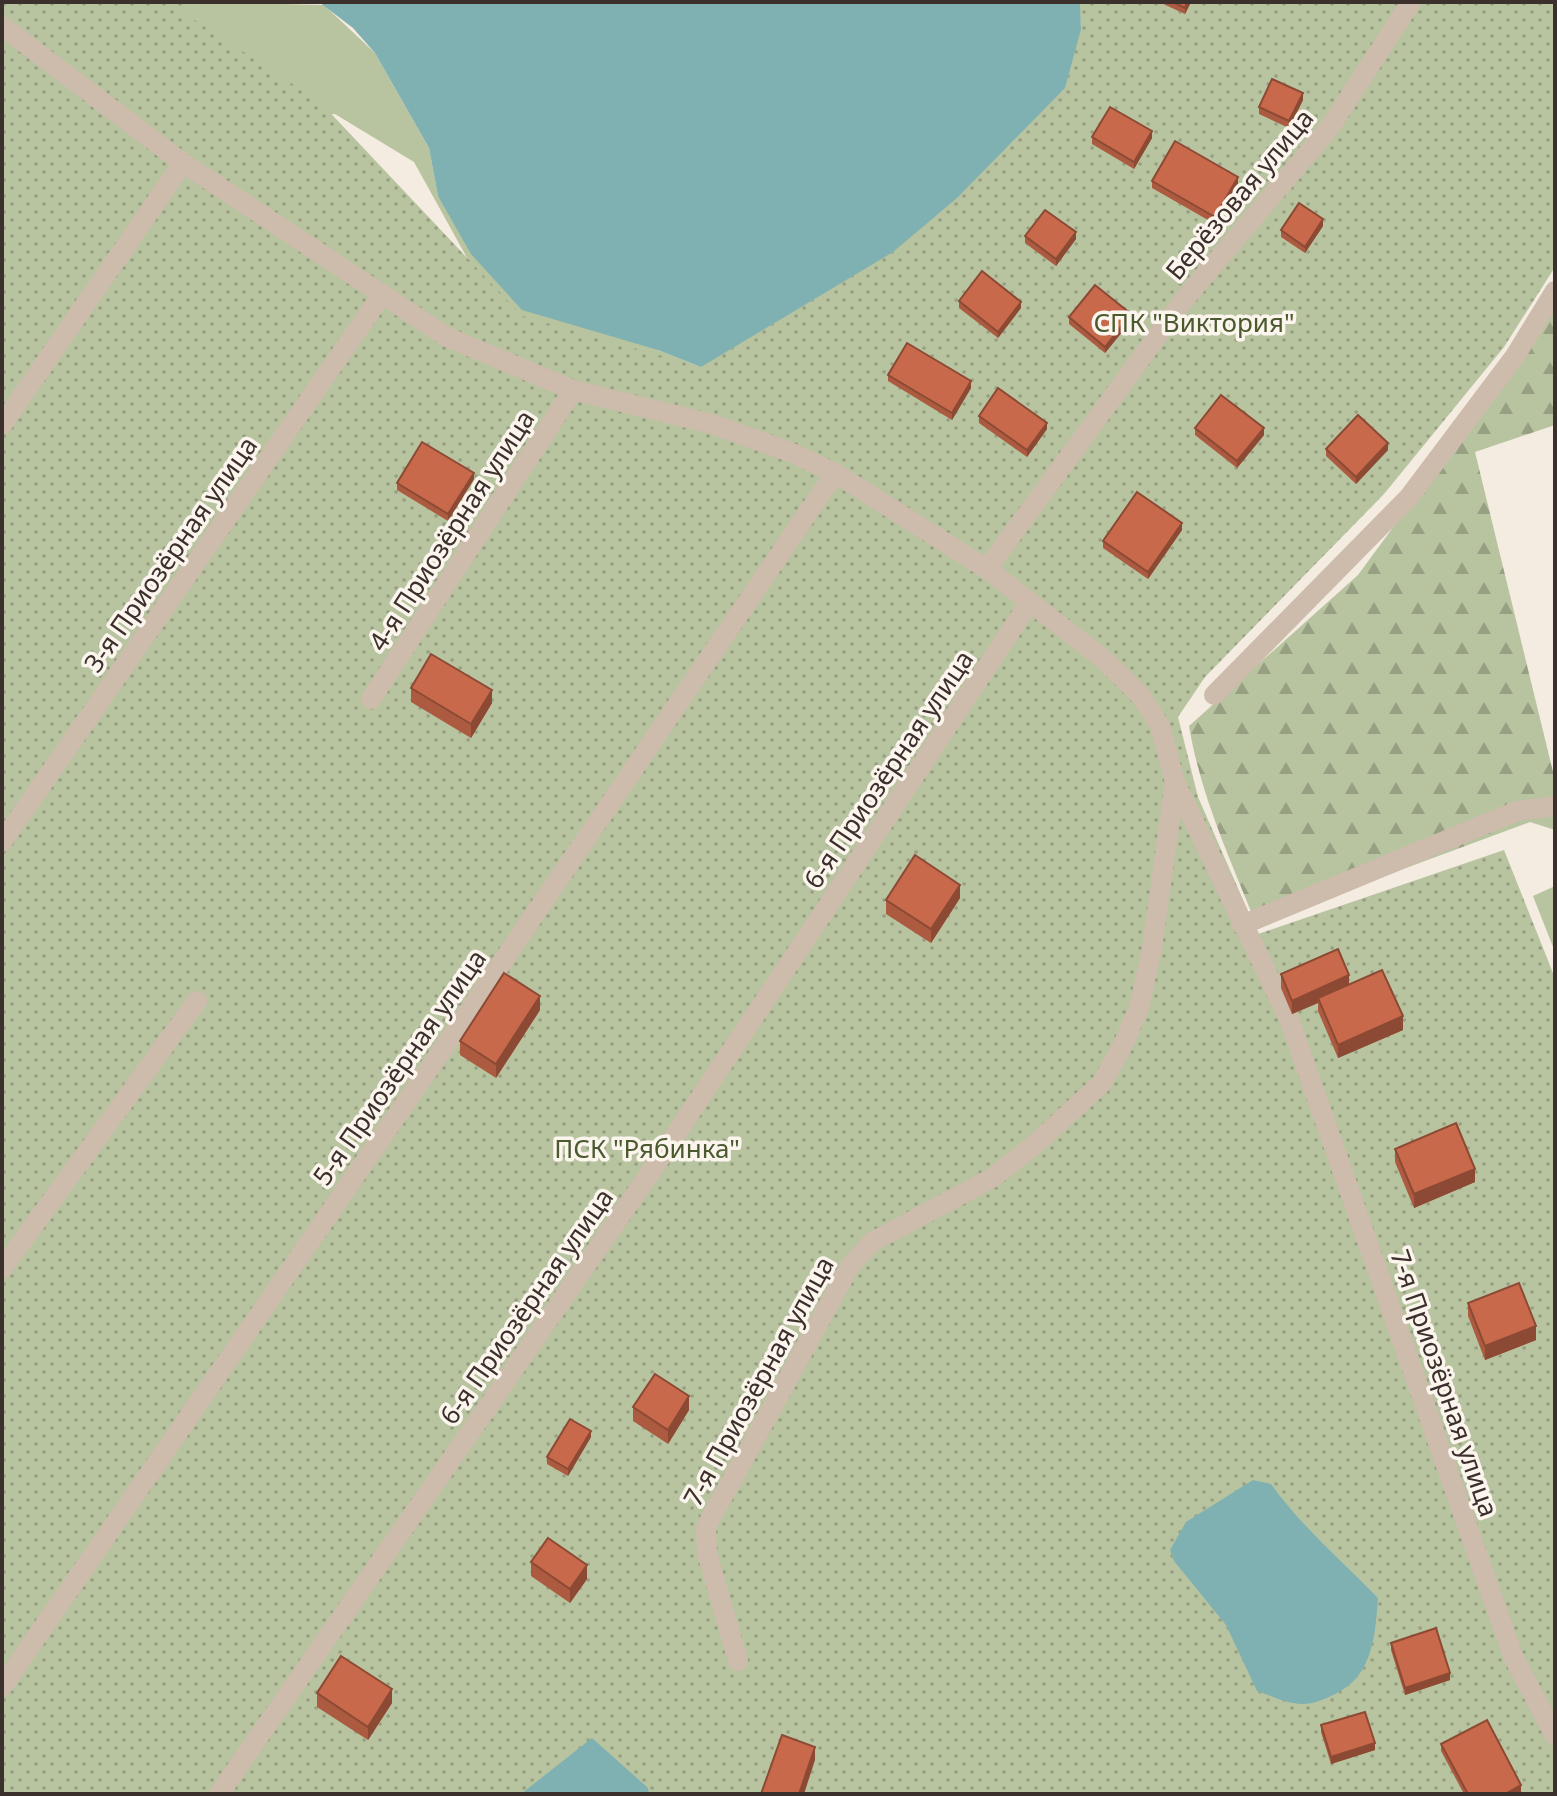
<svg xmlns="http://www.w3.org/2000/svg" width="1557" height="1796" font-family="'Noto Sans',sans-serif">
<style>
.grass{fill:#b8c4a0}
.forest{fill:url(#forest-firs)}
.garden{fill:url(#garden-dots)}
.water{fill:#7fb0b2}
.lines{fill:none;stroke-linecap:round;stroke-linejoin:round}
.lane{stroke:#cdbbac;stroke-width:20}
.street{stroke:#cdbbac;stroke-width:20}
.wall{fill:#ac5a40}
.shaded-wall{fill:#8c4a34}
.building{fill:#c8694b;stroke:#8c4a34;stroke-width:2}
.labels{text-anchor:middle;dominant-baseline:central;stroke-width:7;stroke-linejoin:round;paint-order:stroke}
.street-label{font-size:26px;fill:#3b302b;stroke:#fbf5ee}
.park-label{font-size:26px;fill:#4a5a2e;stroke:#fbf5ee}
</style>
<defs>
<pattern id="forest-firs" width="22" height="20" patternUnits="userSpaceOnUse" patternTransform="scale(2)"><rect width="22" height="20" fill="#b8c4a0"/><path d="M5 1l3.5 6h-7zM16 11l3.5 6h-7z" fill="#97a083"/></pattern>
<pattern id="garden-dots" width="8" height="8" patternUnits="userSpaceOnUse" patternTransform="scale(2)"><rect width="8" height="8" fill="#b8c4a0"/><path d="M2 2h.1M6 6h.1" fill="none" stroke="#97a083" stroke-width="1.8" stroke-linecap="round"/></pattern>
</defs>
<rect width="100%" height="100%" fill="#f4ebe1"/>
<g class="grass">
<polygon points="196,2 324,5 375,53 429,148 438,196 658,350 701,367 1081,29 1080,2 1107,100 743,397 513,341 414,162 335,114 306,118 183,13"/>
<polygon points="1555,886 1555,952 1533,896"/>
</g>
<path class="forest" d="M1555 307V425L1475 452 1555 780V830L1530 822 1271 918 1252 914C1227 852 1200 792 1189 726L1358 575Z"/>
<polygon class="garden" points="2,2 196,2 184,13 320,102 522,316 701,367 893,252 957,198 1065,88 1081,29 1080,2 1555,2 1555,267 1504,347 1384,494 1205,677 1178,717 1198,797 1258,934 1504,850 1555,978 1555,1794 2,1794"/>
<g class="water">
<polygon points="319,2 1080,2 1081,29 1065,88 957,198 893,252 701,367 658,350 522,310 471,254 438,196 429,148 375,53 353,28"/>
<path d="M1253 1480 1271 1484C1301 1526 1341 1560 1378 1598 1375 1636 1373 1676 1335 1694 1321 1701 1309 1706 1293 1703 1281 1701 1269 1695 1257 1691L1226 1625 1174 1561 1170 1550 1186 1522Z"/>
<polygon points="592,1738 648,1788 649,1794 521,1794"/>
</g>
<g class="lines">
<g class="lane">
<polyline points="1214,695 1409,497 1515,356 1555,291"/>
<polyline points="1242,925 1517,811 1555,806"/>
</g>
<g class="street">
<polyline points="2,26 183,163 447,337 573,390 712,424 790,452 835,473 987,569 1101,657 1141,696 1160,726 1175,782 1152,948 1139,1008 1122,1047 1101,1084 1033,1146 992,1178 872,1242 850,1266 706,1527 707,1553 738,1661"/>
<polyline points="2,425 183,163"/>
<polyline points="987,569 1182,302 1330,127 1411,2"/>
<polyline points="371,699 573,390"/>
<polyline points="1175,782 1289,1019 1513,1656 1555,1736"/>
<polyline points="2,842 381,296"/>
<polyline points="2,1269 197,1001"/>
<polyline points="2,1687 458,1027 835,473"/>
<polyline points="219,1794 648,1176 1030,602"/>
</g>
</g>
<g class="wall">
<polygon points="1159,2 1191,2 1185,14"/>
<polygon points="1303,100 1289,128 1259,114 1259,107"/>
<polygon points="1092,137 1152,138 1134,169 1092,144"/>
<polygon points="1152,181 1238,184 1215,224 1152,188"/>
<polygon points="1323,226 1305,253 1281,237 1281,230"/>
<polygon points="1025,236 1076,239 1056,266 1025,243"/>
<polygon points="959,301 1021,308 998,338 959,308"/>
<polygon points="1069,317 1131,321 1105,353 1069,324"/>
<polygon points="888,375 971,388 952,420 888,381"/>
<polygon points="979,416 1047,429 1027,457 979,423"/>
<polygon points="1195,428 1264,435 1237,468 1195,435"/>
<polygon points="1326,449 1388,450 1356,484 1326,456"/>
<polygon points="474,479 448,521 397,490 397,483"/>
<polygon points="1182,530 1148,579 1103,548 1103,541"/>
<polygon points="411,688 492,703 471,738 411,702"/>
<polygon points="960,898 931,943 886,914 886,900"/>
<polygon points="1281,974 1349,984 1403,1030 1338,1058 1318,1011 1318,1003 1292,1014 1281,988"/>
<polygon points="540,1010 496,1078 460,1055 460,1041"/>
<polygon points="1395,1149 1475,1182 1414,1208 1395,1162"/>
<polygon points="1468,1303 1536,1340 1485,1360 1468,1316"/>
<polygon points="633,1407 689,1410 668,1444 633,1421"/>
<polygon points="591,1437 568,1476 547,1464 547,1457"/>
<polygon points="531,1562 587,1579 570,1603 531,1576"/>
<polygon points="1391,1643 1450,1680 1405,1695 1391,1650"/>
<polygon points="317,1693 392,1703 368,1740 317,1707"/>
<polygon points="1321,1725 1375,1750 1331,1764 1321,1732"/>
<polygon points="1441,1744 1521,1792 1518,1794 1464,1794 1441,1751"/>
</g>
<g class="shaded-wall">
<polygon points="1187,2 1191,2 1185,14 1185,8"/>
<polygon points="1303,93 1303,100 1289,128 1289,121"/>
<polygon points="1152,131 1152,138 1134,169 1134,162"/>
<polygon points="1238,177 1238,184 1215,224 1215,217"/>
<polygon points="1323,219 1323,226 1305,253 1305,247"/>
<polygon points="1076,232 1076,239 1056,266 1056,259"/>
<polygon points="1021,302 1021,308 998,338 998,332"/>
<polygon points="1131,314 1131,321 1105,353 1105,347"/>
<polygon points="971,381 971,388 952,420 952,413"/>
<polygon points="1047,423 1047,429 1027,457 1027,450"/>
<polygon points="1264,428 1264,435 1237,468 1237,461"/>
<polygon points="1388,443 1388,450 1356,484 1356,477"/>
<polygon points="474,473 474,479 448,521 448,514"/>
<polygon points="1182,523 1182,530 1148,579 1148,572"/>
<polygon points="492,690 492,703 471,738 471,724"/>
<polygon points="960,885 960,898 931,943 931,929"/>
<polygon points="1349,975 1349,989 1318,998 1318,1003 1292,1014 1292,1001"/>
<polygon points="540,996 540,1010 496,1078 496,1064"/>
<polygon points="1403,1016 1403,1030 1338,1058 1338,1045"/>
<polygon points="1475,1169 1475,1182 1414,1208 1414,1194"/>
<polygon points="1536,1326 1536,1340 1485,1360 1485,1346"/>
<polygon points="689,1396 689,1410 668,1444 668,1430"/>
<polygon points="591,1431 591,1437 568,1476 568,1469"/>
<polygon points="587,1565 587,1579 570,1603 570,1589"/>
<polygon points="1450,1673 1450,1680 1405,1695 1405,1688"/>
<polygon points="392,1689 392,1703 368,1740 368,1727"/>
<polygon points="1375,1743 1375,1750 1331,1764 1331,1757"/>
<polygon points="815,1747 815,1760 804,1794 799,1794"/>
<polygon points="1521,1785 1521,1792 1518,1794 1505,1794"/>
</g>
<g class="building">
<polygon points="1173,2 1187,2 1185,8"/>
<polygon points="1272,79 1303,93 1289,121 1259,107"/>
<polygon points="1110,107 1152,131 1134,162 1092,137"/>
<polygon points="1175,141 1238,177 1215,217 1152,181"/>
<polygon points="1299,203 1323,219 1305,247 1281,230"/>
<polygon points="1045,210 1076,232 1056,259 1025,236"/>
<polygon points="982,271 1021,302 998,332 959,301"/>
<polygon points="1095,285 1131,314 1105,347 1069,317"/>
<polygon points="907,343 971,381 952,413 888,375"/>
<polygon points="998,388 1047,423 1027,450 979,416"/>
<polygon points="1221,395 1264,428 1237,461 1195,428"/>
<polygon points="1358,415 1388,443 1356,477 1326,449"/>
<polygon points="422,442 474,473 448,514 397,483"/>
<polygon points="1137,492 1182,523 1148,572 1103,541"/>
<polygon points="431,654 492,690 471,724 411,688"/>
<polygon points="915,855 960,885 931,929 886,900"/>
<polygon points="1338,949 1349,975 1292,1001 1281,974"/>
<polygon points="1382,970 1403,1016 1338,1045 1318,998"/>
<polygon points="504,973 540,996 496,1064 460,1041"/>
<polygon points="1456,1123 1475,1169 1414,1194 1395,1149"/>
<polygon points="1519,1283 1536,1326 1485,1346 1468,1303"/>
<polygon points="655,1374 689,1396 668,1430 633,1407"/>
<polygon points="570,1419 591,1431 568,1469 547,1457"/>
<polygon points="548,1538 587,1565 570,1589 531,1562"/>
<polygon points="1436,1628 1450,1673 1405,1688 1391,1643"/>
<polygon points="341,1656 392,1689 368,1727 317,1693"/>
<polygon points="1365,1712 1375,1743 1331,1757 1321,1725"/>
<polygon points="1487,1720 1521,1785 1505,1794 1468,1794 1441,1744"/>
<polygon points="782,1735 815,1747 799,1794 761,1794"/>
</g>
<g class="labels">
<g class="street-label">
<text transform="translate(1239 194) rotate(-50)">Берёзовая улица</text>
<text transform="translate(451 530) rotate(-57)">4-я Приозёрная улица</text>
<text transform="translate(170 554) rotate(-55)">3-я Приозёрная улица</text>
<text transform="translate(888 769) rotate(-56)">6-я Приозёрная улица</text>
<text transform="translate(399 1067) rotate(-55)">5-я Приозёрная улица</text>
<text transform="translate(526 1306) rotate(-55)">6-я Приозёрная улица</text>
<text transform="translate(758 1381) rotate(-61)">7-я Приозёрная улица</text>
<text transform="translate(1445 1383) rotate(71)">7-я Приозёрная улица</text>
</g>
<g class="park-label">
<text x="1194" y="322">СПК "Виктория"</text>
<text x="647" y="1148">ПСК "Рябинка"</text>
</g>
</g>
<rect width="1557" height="1796" fill="none" stroke="#3b302b" stroke-width="8"/>
</svg>
